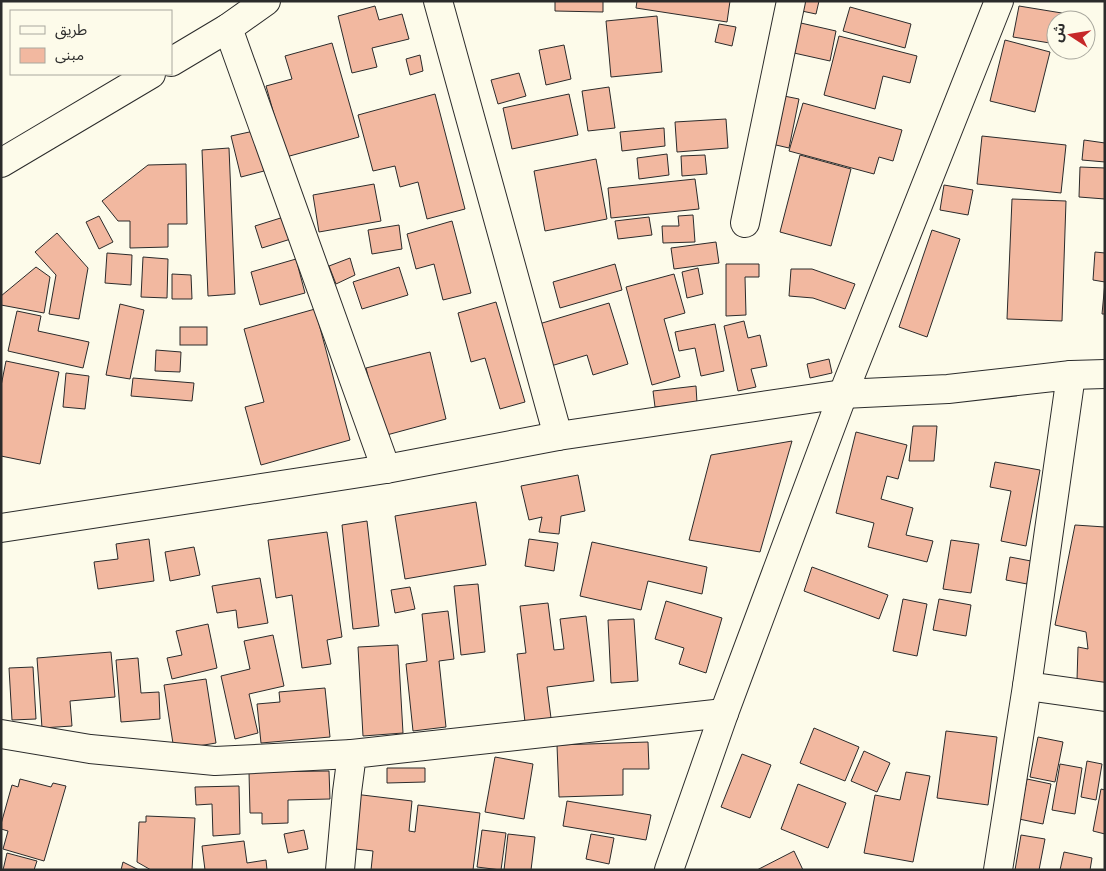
<svg xmlns="http://www.w3.org/2000/svg" width="1106" height="871" font-family="Figtree,'Noto Sans Arabic',sans-serif">
<style>
.building{fill:#f2b8a0;stroke:#2b2b2b}
.lines{fill:none;stroke-linecap:round;stroke-linejoin:round}
.minor-casing{stroke:#2b2b2b;stroke-width:30}
.minor{stroke:#fdfbea;stroke-width:28}
</style>
<rect width="100%" height="100%" fill="#fdfbea"/>
<g class="building">
<polygon points="555,1 603,1 603,12 555,11"/>
<polygon points="637,1 730,1 727,22 636,8"/>
<polygon points="799,1 819,1 816,14 797,10"/>
<polygon points="375,6 379,20 402,14 409,39 372,48 377,67 352,73 338,16"/>
<polygon points="1019,6 1074,15 1073,20 1056,20 1056,44 1013,37"/>
<polygon points="850,7 911,24 905,48 843,31"/>
<polygon points="657,16 662,72 611,77 606,21"/>
<polygon points="792,21 836,31 830,61 785,51"/>
<polygon points="719,24 736,27 732,46 715,42"/>
<polygon points="839,36 917,56 910,83 883,76 875,109 824,95"/>
<polygon points="1005,40 1050,52 1035,112 990,101"/>
<polygon points="332,43 359,137 286,157 266,86 292,79 285,56"/>
<polygon points="564,45 571,79 546,85 539,50"/>
<polygon points="420,55 423,71 410,75 406,59"/>
<polygon points="519,73 526,96 498,104 491,80"/>
<polygon points="609,87 615,128 588,131 582,91"/>
<polygon points="435,94 465,209 427,219 418,182 400,187 395,166 373,171 358,115"/>
<polygon points="569,94 578,135 512,149 503,108"/>
<polygon points="774,94 799,99 789,148 763,142"/>
<polygon points="803,103 902,130 893,161 879,157 874,174 789,151"/>
<polygon points="726,119 728,148 677,152 675,122"/>
<polygon points="664,128 665,146 622,151 620,132"/>
<polygon points="254,131 264,171 241,177 231,136"/>
<polygon points="982,136 1066,145 1061,193 977,184"/>
<polygon points="1084,140 1105,143 1105,162 1082,160"/>
<polygon points="229,148 235,294 208,296 202,150"/>
<polygon points="667,154 669,175 639,179 637,158"/>
<polygon points="705,155 707,174 682,176 681,156"/>
<polygon points="800,155 851,169 831,246 780,232"/>
<polygon points="596,159 607,219 545,231 534,171"/>
<polygon points="186,164 187,224 168,224 168,247 130,248 130,221 118,221 102,201 148,165"/>
<polygon points="1080,167 1105,168 1105,199 1079,197"/>
<polygon points="695,179 699,209 611,218 608,188"/>
<polygon points="374,184 381,221 319,232 313,195"/>
<polygon points="944,185 973,190 968,215 940,210"/>
<polygon points="1012,199 1066,201 1062,321 1007,319"/>
<polygon points="693,215 695,242 663,243 662,226 679,226 678,216"/>
<polygon points="99,216 113,242 99,249 86,222"/>
<polygon points="287,216 294,238 262,248 255,226"/>
<polygon points="649,217 652,235 618,239 615,221"/>
<polygon points="452,221 471,293 443,300 434,264 416,269 407,234"/>
<polygon points="399,225 402,249 372,254 368,230"/>
<polygon points="932,230 960,239 927,337 899,327"/>
<polygon points="57,233 88,268 79,319 49,314 56,275 35,252"/>
<polygon points="716,242 719,263 674,269 671,248"/>
<polygon points="1095,252 1105,253 1105,314 1102,314 1105,282 1093,280"/>
<polygon points="107,253 132,255 131,285 105,283"/>
<polygon points="143,257 168,259 167,298 141,297"/>
<polygon points="350,258 355,275 336,284 329,266"/>
<polygon points="296,259 305,293 260,305 251,272"/>
<polygon points="615,264 622,290 560,308 553,282"/>
<polygon points="726,264 759,264 759,277 745,277 746,315 726,316"/>
<polygon points="36,267 50,277 44,313 1,305 1,296"/>
<polygon points="399,267 408,295 362,309 353,282"/>
<polygon points="698,268 703,294 687,298 682,272"/>
<polygon points="791,269 812,269 855,284 845,309 813,298 789,296"/>
<polygon points="172,274 191,275 192,299 172,299"/>
<polygon points="674,274 685,313 664,319 680,377 652,385 626,287"/>
<polygon points="496,302 525,402 500,409 485,358 471,362 458,313"/>
<polygon points="609,303 628,364 593,375 587,355 551,366 539,324"/>
<polygon points="120,304 144,310 130,379 106,375"/>
<polygon points="315,309 350,440 261,465 245,407 264,402 244,329"/>
<polygon points="17,311 41,316 38,331 89,342 83,368 8,351"/>
<polygon points="744,321 748,338 760,335 767,366 751,369 756,387 738,391 724,326"/>
<polygon points="715,324 724,371 701,376 695,348 679,351 675,332"/>
<rect x="180" y="327" width="27" height="18"/>
<polygon points="156,350 181,352 180,372 155,371"/>
<polygon points="430,352 446,419 383,436 366,368"/>
<polygon points="829,359 832,373 810,378 807,364"/>
<polygon points="6,361 59,372 40,464 1,456 1,386"/>
<polygon points="66,373 89,376 85,409 63,407"/>
<polygon points="133,378 194,383 192,401 131,396"/>
<polygon points="696,386 697,403 655,407 653,391"/>
<polygon points="913,426 937,426 934,461 909,461"/>
<polygon points="856,432 907,445 898,479 887,476 881,499 913,508 906,535 933,541 927,562 868,547 874,523 836,513"/>
<polygon points="792,441 760,552 689,540 711,455"/>
<polygon points="995,462 1040,470 1026,546 1001,541 1011,491 990,487"/>
<polygon points="578,475 585,511 561,516 559,534 539,532 542,517 529,520 521,486"/>
<polygon points="476,502 486,565 405,579 395,516"/>
<polygon points="367,521 379,626 353,629 342,525"/>
<polygon points="1075,525 1105,527 1105,685 1077,680 1078,647 1088,649 1086,632 1055,625"/>
<polygon points="327,532 342,637 327,640 331,664 302,668 292,595 276,598 268,540"/>
<polygon points="149,539 154,581 98,589 94,562 118,559 116,544"/>
<polygon points="529,539 558,543 554,571 525,566"/>
<polygon points="951,540 979,544 971,593 943,589"/>
<polygon points="592,542 707,567 702,594 648,581 641,610 580,596"/>
<polygon points="194,547 200,575 170,581 165,552"/>
<polygon points="1010,557 1031,561 1027,584 1006,580"/>
<polygon points="812,567 888,595 879,619 804,591"/>
<polygon points="260,578 268,623 238,628 236,610 217,613 212,586"/>
<polygon points="478,584 485,652 461,655 454,586"/>
<polygon points="410,587 415,609 395,613 391,590"/>
<polygon points="903,599 927,604 917,656 893,651"/>
<polygon points="939,599 971,605 966,636 933,630"/>
<polygon points="666,601 722,618 706,673 679,664 684,648 655,639"/>
<polygon points="548,603 554,650 564,649 560,619 586,616 594,681 547,687 551,718 525,722 517,654 526,653 520,606"/>
<polygon points="448,611 454,659 439,661 446,727 413,731 406,664 427,661 422,614"/>
<polygon points="634,619 638,681 611,683 608,620"/>
<polygon points="208,624 217,668 172,679 167,658 182,655 176,631"/>
<polygon points="273,635 284,686 249,694 258,733 235,739 221,676 250,669 244,641"/>
<polygon points="398,645 403,733 363,736 358,647"/>
<polygon points="111,652 115,697 70,701 72,726 42,728 37,658"/>
<polygon points="138,658 141,693 159,692 160,719 121,722 116,660"/>
<polygon points="33,667 36,719 12,720 9,668"/>
<polygon points="206,679 216,743 174,750 164,685"/>
<polygon points="325,688 330,737 261,743 257,704 280,702 279,692"/>
<polygon points="814,728 859,747 845,781 800,763"/>
<polygon points="946,731 997,737 988,805 937,798"/>
<polygon points="1038,737 1063,742 1055,782 1030,777"/>
<polygon points="648,742 649,769 623,769 623,795 559,797 557,745"/>
<polygon points="864,751 890,763 877,792 851,781"/>
<polygon points="742,754 771,765 750,818 721,807"/>
<polygon points="495,757 533,764 524,819 485,812"/>
<polygon points="1087,761 1102,764 1096,800 1081,797"/>
<polygon points="1060,764 1082,768 1075,814 1052,810"/>
<polygon points="387,768 425,768 425,782 387,783"/>
<polygon points="329,771 330,799 288,800 288,823 262,824 262,813 250,813 249,772"/>
<polygon points="906,772 930,776 913,862 864,853 875,795 900,800"/>
<polygon points="20,779 51,787 53,783 66,786 44,861 3,849 8,831 1,829 1,824 12,785 18,787"/>
<polygon points="1027,779 1051,784 1043,824 1019,819"/>
<polygon points="798,784 846,803 828,848 781,829"/>
<polygon points="239,786 240,834 213,836 212,804 196,805 195,787"/>
<polygon points="1101,789 1105,790 1105,834 1093,831"/>
<polygon points="354,794 412,801 409,831 415,832 418,805 480,813 473,870 371,870 373,851 347,848"/>
<polygon points="567,801 651,815 646,840 563,826"/>
<polygon points="146,816 195,818 192,870 151,870 137,862 139,822 146,822"/>
<polygon points="304,830 308,849 288,853 284,834"/>
<polygon points="482,830 506,833 501,870 477,867"/>
<polygon points="508,834 535,837 531,870 504,870"/>
<polygon points="591,834 614,838 609,864 586,859"/>
<polygon points="1021,835 1045,839 1039,870 1015,870"/>
<polygon points="244,841 247,863 266,860 267,870 205,870 202,846"/>
<polygon points="794,851 803,870 757,870"/>
<polygon points="1064,852 1092,858 1090,870 1060,870"/>
<polygon points="7,853 37,861 34,870 3,870"/>
<polygon points="123,862 139,870 121,870"/>
</g>
<g class="lines">
<g class="minor-casing">
<g id="minor">
<polyline points="438,1 558,436"/>
<polyline points="228,28 386,469"/>
<polyline points="171,62 228,28 266,1"/>
<polyline points="1,163 151,74"/>
<polyline points="745,223 791,1"/>
<polyline points="1071,375 1105,374"/>
<polyline points="1,528 386,469 558,436 843,394 948,389 1071,375 1027,686 998,870"/>
<polyline points="1027,686 1105,697"/>
<polyline points="1,734 90,749 215,761 352,754"/>
<polyline points="340,870 347,792 352,754 724,713"/>
<polyline points="669,870 724,713 843,394 999,1"/>
</g>
</g>
<use href="#minor" class="minor"/>
</g>
<rect width="1106" height="871" fill="none" stroke="#2b2b2b" stroke-width="5"/>
<rect x="10" y="10" width="162" height="65" fill="#fdfbea" stroke="#a9a89e"/>
<rect x="20" y="26" width="25" height="8" fill="#fdfbea" stroke="#a9a89e"/>
<text x="55" y="35" font-size="15" fill="#2b2b2b">طريق</text>
<rect x="20" y="48" width="25" height="15" fill="#f2b8a0" stroke="#a9a89e"/>
<text x="55" y="60" font-size="15" fill="#2b2b2b">مبنى</text>
<g transform="translate(1071 35) rotate(282)"><circle r="24" fill="#fdfbea" stroke="#a9a89e"/>
<path d="M0-4L9 19L0 12L-9 19Z" fill="#c62828"/>
<text y="-8" font-size="14" font-weight="bold" text-anchor="middle" fill="#2b2b2b">ش</text>
</g>
</svg>
